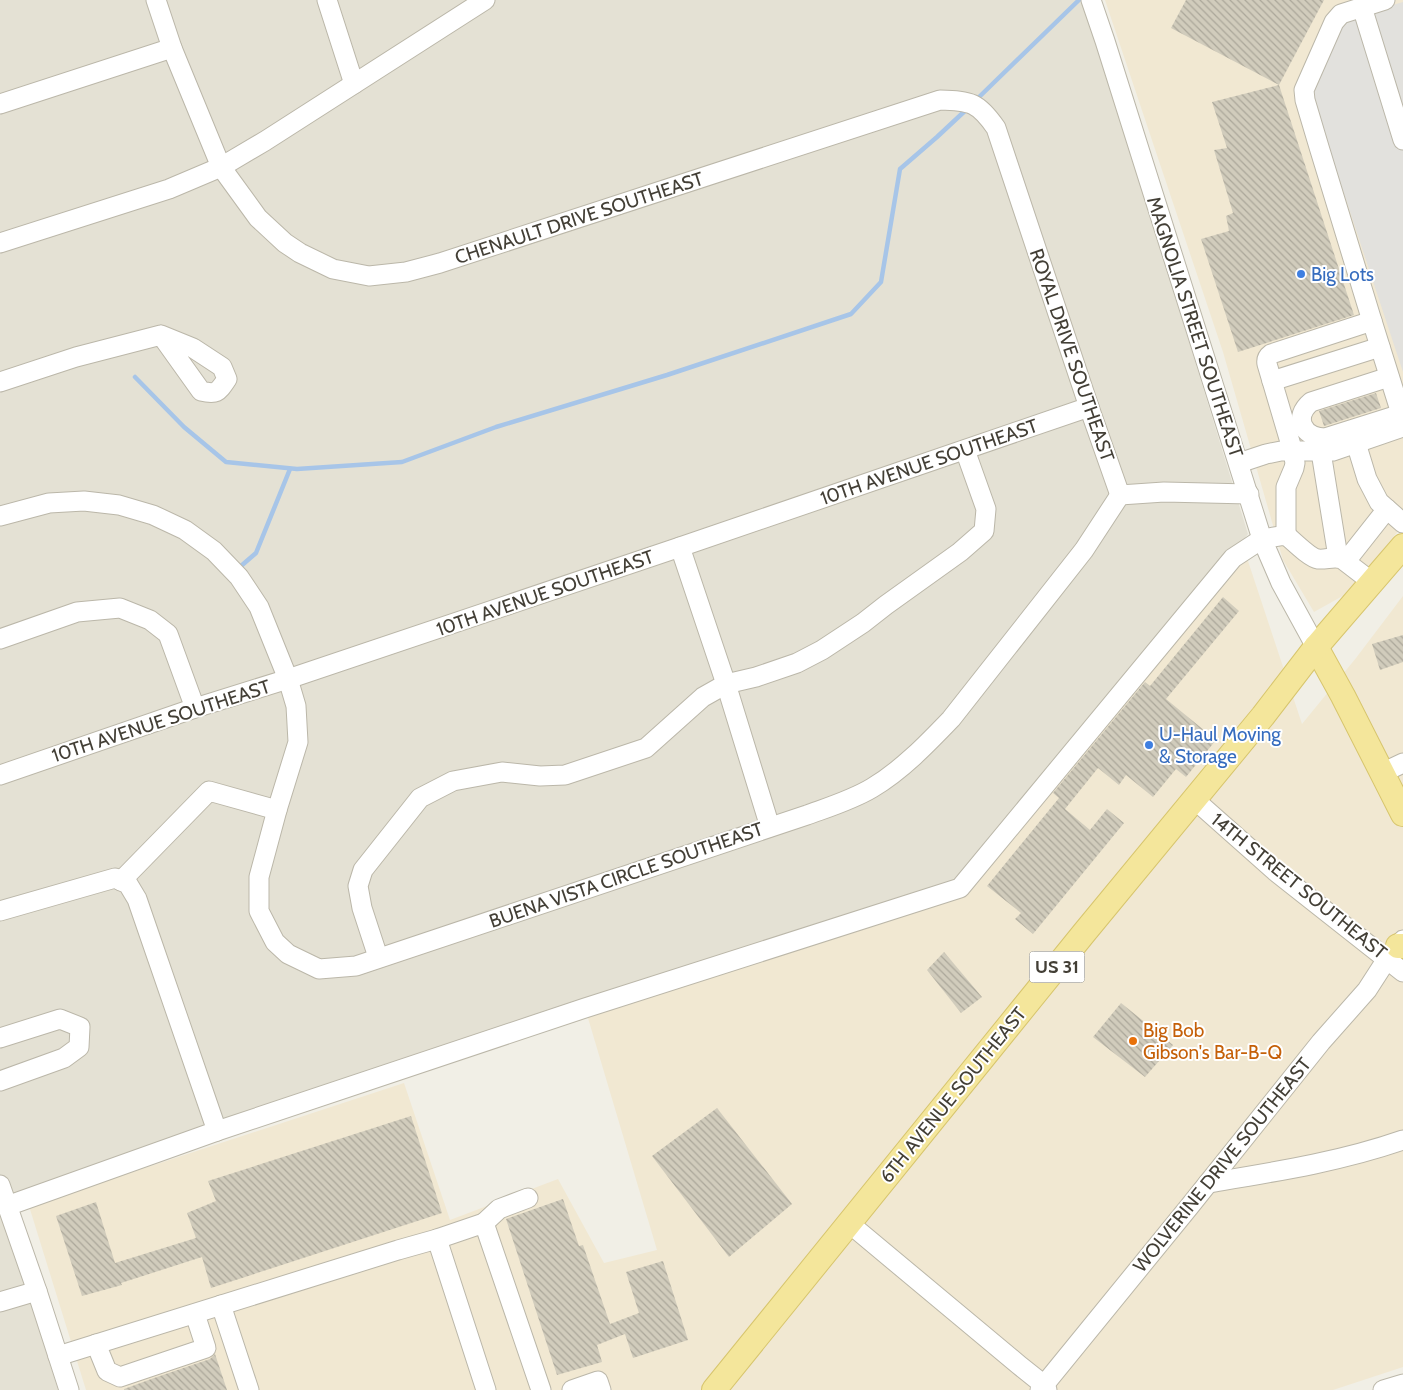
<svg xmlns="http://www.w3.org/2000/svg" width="1403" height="1390" font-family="Cabin,sans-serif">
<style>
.residential{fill:#e4e1d4}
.commercial{fill:#f1e8d2}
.parking{fill:#e2e1dd}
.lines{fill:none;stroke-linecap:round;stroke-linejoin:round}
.stream{stroke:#a7c5e8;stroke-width:4.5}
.building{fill:url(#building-back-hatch)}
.minor-casing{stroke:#bbb7a9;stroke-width:21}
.major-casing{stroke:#d7c56d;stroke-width:26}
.minor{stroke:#fff;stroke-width:19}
.major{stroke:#f4e69b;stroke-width:24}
.shop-dot{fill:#3f7fe0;stroke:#fff;stroke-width:2}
.food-dot{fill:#e8710a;stroke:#fff;stroke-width:2}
.labels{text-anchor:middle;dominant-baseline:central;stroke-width:4;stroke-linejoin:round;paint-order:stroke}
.shield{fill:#fff;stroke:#7b7972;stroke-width:1}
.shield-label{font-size:18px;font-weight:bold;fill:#433f36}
.street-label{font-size:19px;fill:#433f36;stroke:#fff}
.shop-label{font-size:19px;fill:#366cbe;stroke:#fff;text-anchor:start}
.food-label{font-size:19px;fill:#c56008;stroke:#fff;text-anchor:start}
</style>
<defs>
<pattern id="building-back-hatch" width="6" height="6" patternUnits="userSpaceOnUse" patternTransform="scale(1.25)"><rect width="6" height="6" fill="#d1ccbc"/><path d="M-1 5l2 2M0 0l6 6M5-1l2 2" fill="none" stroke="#aba79a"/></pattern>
</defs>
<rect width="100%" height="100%" fill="#f1efe6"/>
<g class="residential">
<polygon points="0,0 1084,0 1248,534 961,887 0,1198"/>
<polygon points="0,1212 32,1306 58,1390 0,1390"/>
</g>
<g class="commercial">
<polygon points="1105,0 1403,0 1403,525 1348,593 1314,612 1283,560 1223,352"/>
<polygon points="1246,555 1302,724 1356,658 1403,596 1403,1367 1333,1390 86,1390 29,1206 404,1083 450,1220 558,1179 604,1263 657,1250 585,1008 960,887"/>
</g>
<polygon class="parking" points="1403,2 1403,372 1310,91 1346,19"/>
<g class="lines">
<g class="stream">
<polyline points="976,100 1079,0"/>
<polyline points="135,377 184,427 226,462 297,469 402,462 496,427 667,375 851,314 881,282 900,169 937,137 967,109"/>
<polyline points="241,566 256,553 290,469"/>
</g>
</g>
<g class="building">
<polygon points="1186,0 1324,0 1279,85 1171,28"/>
<polygon points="1279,85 1354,315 1238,352 1201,239 1229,231 1226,216 1233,213 1214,150 1227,148 1212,102"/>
<polygon points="1376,393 1381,408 1324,426 1319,411"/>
<polygon points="1223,597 1239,611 1166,699 1216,740 1186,777 1176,769 1153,797 1126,775 1119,785 1098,768 1065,809 1090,830 1107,809 1124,823 1033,934 1015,919 1021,913 987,886 1059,798 1053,793 1145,682 1150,686"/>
<polygon points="1403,635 1403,662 1380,670 1372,644"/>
<polygon points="944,952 982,997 961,1013 927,970"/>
<polygon points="1121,1003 1173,1045 1145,1077 1093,1037"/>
<polygon points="717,1108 792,1204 729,1257 652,1156"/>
<polygon points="411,1116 442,1213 211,1288 202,1257 121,1283 122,1285 82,1296 56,1216 96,1202 115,1263 196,1238 187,1213 216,1201 208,1181"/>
<polygon points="563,1199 579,1246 583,1245 610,1324 639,1313 626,1272 663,1261 688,1340 633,1358 625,1334 597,1345 602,1362 557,1375 506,1219"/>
<polygon points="215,1354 227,1390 124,1390 124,1389 154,1378 210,1359"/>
</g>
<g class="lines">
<g class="minor-casing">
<g id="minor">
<polyline points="327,0 354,84"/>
<polyline points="1091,0 1105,41 1262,539 1281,583 1316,647"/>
<polyline points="1385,0 1341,14 1334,22 1304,90 1305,100 1319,147 1372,321 1403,420"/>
<polyline points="1362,7 1403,140"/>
<path d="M172 48 221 167 258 218 285 243 300 253 333 269 369 276 406 272 440 263 940 100C971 101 978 102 996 128L1089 407 1120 495"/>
<polyline points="0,104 172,48 156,0"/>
<polyline points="0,243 169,189 221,167 265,141 485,0"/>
<path d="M1389 377 1311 402C1293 417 1302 437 1325 438L1401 414"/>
<polyline points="1272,381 1380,347"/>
<path d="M0 382 76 357 161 335 193 348 222 367 227 379C218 392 217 395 201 391L161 335"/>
<polyline points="1356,443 1367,479 1379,502 1403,523"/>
<polyline points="1321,452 1338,557"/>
<polyline points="1239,463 1266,454 1281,451 1333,451 1403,427"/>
<polyline points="1120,495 1164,492 1249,494"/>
<path d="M0 516 49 503 84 501 119 505 153 515 185 530 214 551 239 577 259 607 288 679 296 706 298 742 277 810 259 877V911L275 942 288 954 319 969 356 966 807 815C829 807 852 800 872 788 902 770 927 744 951 719L1084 550 1120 495"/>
<path d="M1286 535V487L1294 468 1295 463 1293 452 1267 364C1266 359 1267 357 1271 354L1372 321"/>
<polyline points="680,547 726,684 770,827"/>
<polyline points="1346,561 1387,509"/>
<polyline points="0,639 77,612 120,608 150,620 168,634 195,708"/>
<polyline points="1382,773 1403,763"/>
<polyline points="0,775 195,708 288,679 680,547 1089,407"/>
<polyline points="1195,800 1275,871 1403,972"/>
<polyline points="121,881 209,791 277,810"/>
<polyline points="0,911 115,878 128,884 137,899 217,1131 7,1206"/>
<polyline points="378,957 362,908 358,886 363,870 420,798 453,781 502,772 540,776 565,775 646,748 703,697 726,684 756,677 797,663 822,650 863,623 886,605 960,552 984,531 986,509 965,450"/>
<polyline points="0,1038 60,1019 80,1027 79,1047 64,1058 0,1081"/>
<path d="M217 1131 585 1008 960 888 1233 558 1262 539 1286 535C1293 541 1310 558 1318 559 1326 560 1334 556 1342 559L1372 582"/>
<path d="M1208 1183C1274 1172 1340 1162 1403 1140"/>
<polyline points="0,1185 37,1291 69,1390"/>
<polyline points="484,1223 499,1209 528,1198"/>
<polyline points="850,1224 1019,1365 1044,1385 1047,1390"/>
<polyline points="437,1239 484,1223 541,1390"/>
<polyline points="0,1302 37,1291"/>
<polyline points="221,1305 249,1390"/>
<polyline points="96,1344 107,1371 120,1377 206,1348 195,1314"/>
<polyline points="58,1356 398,1250 437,1239 486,1390"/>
<polyline points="572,1390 598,1381 601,1390"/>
<polyline points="1040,1390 1189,1207 1321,1042 1367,990 1387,959 1403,940"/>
<polyline points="1383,1390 1403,1384"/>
</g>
</g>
<g class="major-casing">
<g id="major">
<polyline points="1316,647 1343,696 1403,814"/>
<polyline points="1398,946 1403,946"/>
<polyline points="714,1390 1084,933 1263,716 1316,647 1403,546"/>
</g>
</g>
<use href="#minor" class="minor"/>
<use href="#major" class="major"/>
</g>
<g class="shop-dot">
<circle cx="1301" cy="274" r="5"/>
<circle cx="1149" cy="745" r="5"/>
</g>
<circle class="food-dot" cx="1133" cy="1041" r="5"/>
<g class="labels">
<rect class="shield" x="1029.5" y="951.5" width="55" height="31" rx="4"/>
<g class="shield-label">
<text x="1057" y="967">US 31</text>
</g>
<g class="street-label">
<text transform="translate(579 218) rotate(-18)">CHENAULT DRIVE SOUTHEAST</text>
<text transform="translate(1195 327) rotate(72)">MAGNOLIA STREET SOUTHEAST</text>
<text transform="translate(1072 355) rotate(71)">ROYAL DRIVE SOUTHEAST</text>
<text transform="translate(929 462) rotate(-19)">10TH AVENUE SOUTHEAST</text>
<text transform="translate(545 593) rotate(-19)">10TH AVENUE SOUTHEAST</text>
<text transform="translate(161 721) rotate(-18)">10TH AVENUE SOUTHEAST</text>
<text transform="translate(626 875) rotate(-19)">BUENA VISTA CIRCLE SOUTHEAST</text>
<text transform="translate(1299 886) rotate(39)">14TH STREET SOUTHEAST</text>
<text transform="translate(953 1095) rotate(-51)">6TH AVENUE SOUTHEAST</text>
<text transform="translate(1222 1165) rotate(-51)">WOLVERINE DRIVE SOUTHEAST</text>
</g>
<g class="shop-label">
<text x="1311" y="274">Big Lots</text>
<text x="1159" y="734">U-Haul Moving<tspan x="1159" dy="22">&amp; Storage</tspan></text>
</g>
<g class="food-label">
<text x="1143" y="1030">Big Bob<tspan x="1143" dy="22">Gibson's Bar-B-Q</tspan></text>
</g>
</g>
</svg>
